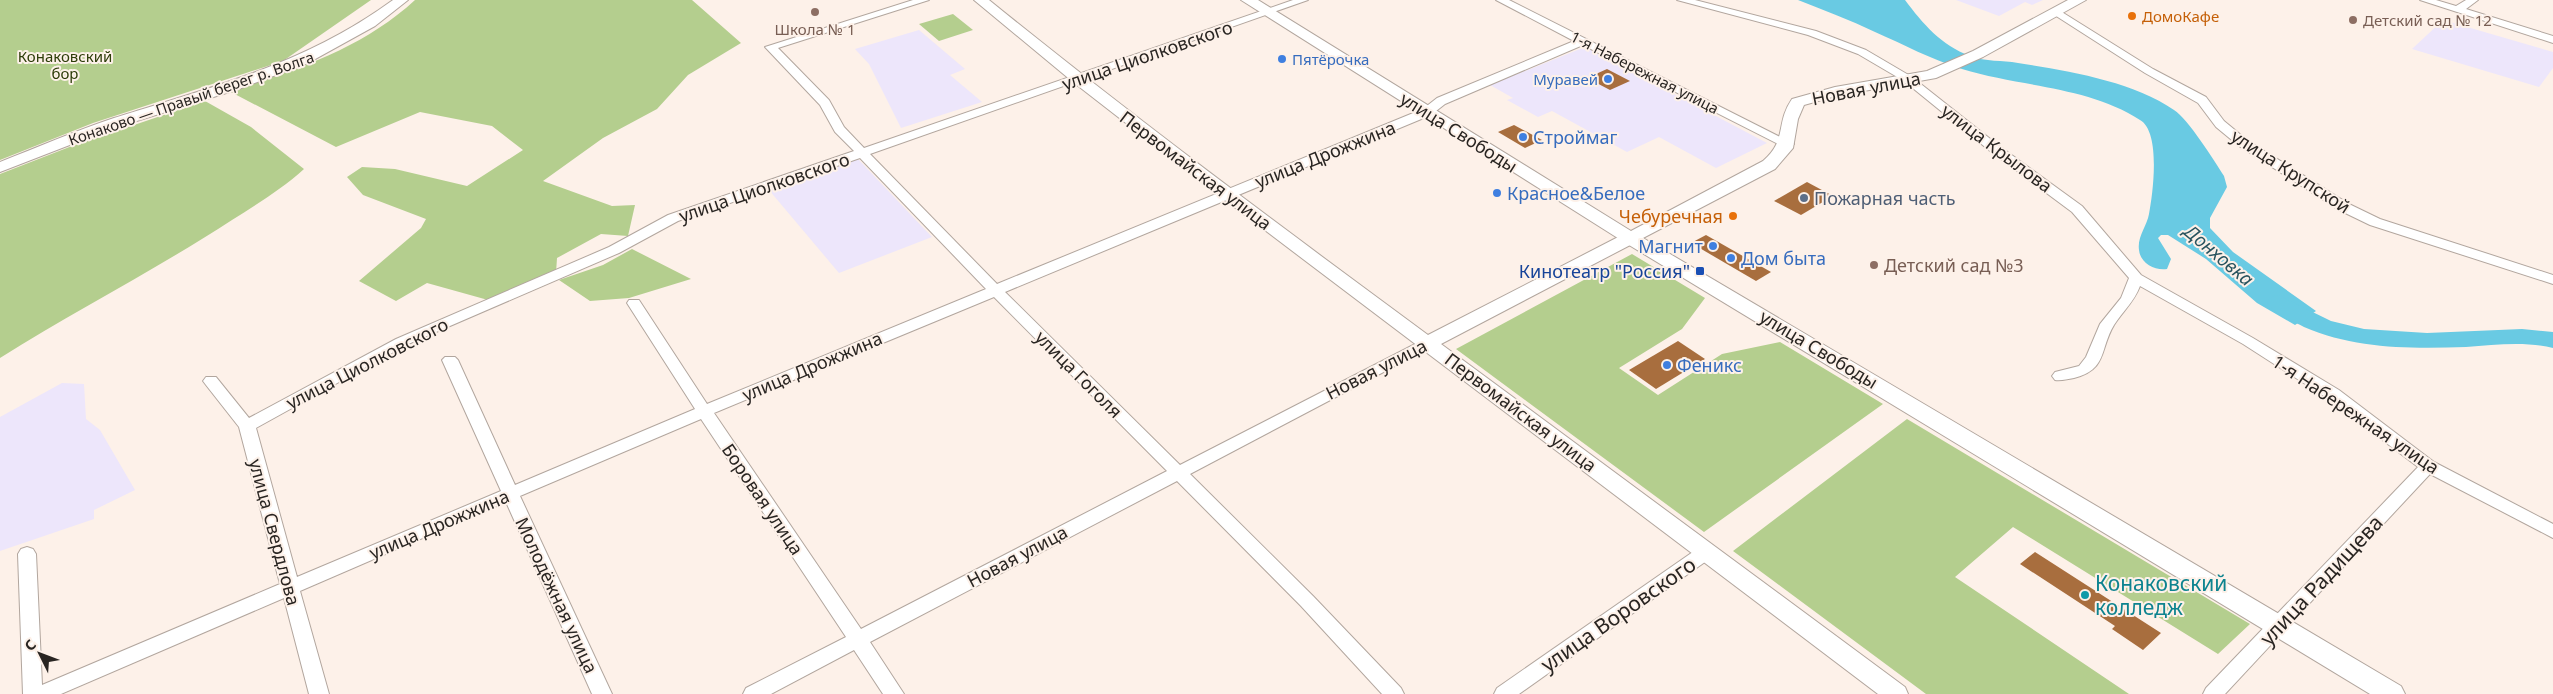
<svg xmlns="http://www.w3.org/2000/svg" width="2553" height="694" font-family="'Noto Sans',sans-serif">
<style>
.industrial{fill:#ede6fb}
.green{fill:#b4ce8e}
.water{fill:#69cae3}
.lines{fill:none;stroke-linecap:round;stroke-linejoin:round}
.river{fill:#69cae3;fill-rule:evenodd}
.building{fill:#a86e3e}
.minor-casing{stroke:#b2a69e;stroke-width:2}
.tertiary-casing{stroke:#b2a69e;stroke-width:2}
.secondary-casing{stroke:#b2a69e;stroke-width:2}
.minor{fill:#fff;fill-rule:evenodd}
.tertiary{fill:#fff;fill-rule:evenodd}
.secondary{fill:#fff;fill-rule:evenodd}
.education-dot{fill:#8d6e63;stroke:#fdf1e9;stroke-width:2}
.food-dot{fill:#e8710a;stroke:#fdf1e9;stroke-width:2}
.shop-dot{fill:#3f7fe0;stroke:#fdf1e9;stroke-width:2}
.service-dot{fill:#5c6f8a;stroke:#fdf1e9;stroke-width:2}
.transit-dot{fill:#1a4fb4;stroke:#fdf1e9;stroke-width:2}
.culture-dot{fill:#0f9aa8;stroke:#fdf1e9;stroke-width:2}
.labels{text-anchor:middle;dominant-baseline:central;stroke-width:4;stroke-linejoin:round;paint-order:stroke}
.far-food-label{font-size:15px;fill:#c56008;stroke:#fdf1e9;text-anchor:start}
.far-education-label{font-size:15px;fill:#785e54;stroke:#fdf1e9;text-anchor:start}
.far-park-label{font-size:15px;fill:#2d3d09;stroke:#fdf1e9}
.far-shop-label{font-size:15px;fill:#366cbe;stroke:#fdf1e9;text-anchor:start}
.far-street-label{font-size:15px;fill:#292522;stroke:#fdf1e9}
.street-label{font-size:18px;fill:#292522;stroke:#fdf1e9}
.shop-label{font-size:18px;fill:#366cbe;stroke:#fdf1e9;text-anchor:start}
.service-label{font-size:18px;fill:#4e5e75;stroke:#fdf1e9;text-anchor:start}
.food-label{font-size:18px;fill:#c56008;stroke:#fdf1e9;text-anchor:end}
.education-label{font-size:18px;fill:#785e54;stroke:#fdf1e9;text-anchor:start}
.transit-label{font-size:18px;fill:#164399;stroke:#fdf1e9;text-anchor:end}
.water-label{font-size:19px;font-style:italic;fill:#29545f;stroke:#fdf1e9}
.near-street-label{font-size:21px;fill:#292522;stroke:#fdf1e9}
.near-culture-label{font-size:21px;fill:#0d838f;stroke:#fdf1e9;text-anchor:start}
</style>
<rect width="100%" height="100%" fill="#fdf1e9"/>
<g class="industrial">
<polygon points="1956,0 2043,0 2032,5 2025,2 1999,16"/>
<polygon points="2443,20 2553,52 2553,68 2539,87 2412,49"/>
<polygon points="919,30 965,69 950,75 982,102 901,128 869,64 855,49"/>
<polygon points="1585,47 1767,143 1716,168 1659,137 1627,152 1552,111 1538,117 1507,100 1513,98 1490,85"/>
<polygon points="857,158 932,237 839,273 769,190"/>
<polygon points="62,383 84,384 86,419 100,430 135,490 94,510 94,519 0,551 0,417"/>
</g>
<g class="green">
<polygon points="0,0 371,0 283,61 93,123 0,160"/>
<path d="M415 0H692L741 43 688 75 657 109 603 138 543 181 612 206 635 205 628 236 601 234 557 258 556 273 488 300 427 283 396 301 359 281 421 228 426 219 363 195 347 177 362 167 395 169 467 186 523 150 492 126 420 112 336 147 229 91C295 71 363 48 415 0Z"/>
<polygon points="953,14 973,30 939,41 919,24"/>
<path d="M205 101 251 127 304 169C282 189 257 204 232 220 157 269 76 310 0 358V174L72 146Z"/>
<polygon points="632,249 691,279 629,298 590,301 559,280 603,265"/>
<polygon points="1632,254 1705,298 1682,329 1619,368 1658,395 1722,354 1780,342 1883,404 1704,532 1456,349"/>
<polygon points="1907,419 2250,624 2218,654 2013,527 1955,577 2129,694 1926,694 1733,551"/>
</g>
<path class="water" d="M1798 0H1905C1923 24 1941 45 1970 56 1986 62 2002 60 2018 63 2068 71 2132 81 2174 110 2188 119 2214 160 2224 176L2227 187 2210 218V228L2233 252 2316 311 2295 325 2257 303 2206 259 2168 235H2161L2158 238 2171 259 2167 269C2155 271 2140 263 2139 250 2137 237 2147 226 2149 214 2153 193 2161 132 2140 120 2088 86 2020 87 1962 69 1930 59 1905 45 1875 32 1850 20 1823 10 1798 0Z"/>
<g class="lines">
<path class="river" d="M2278 295 2331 321 2364 329 2427 333 2522 329 2553 332V348C2524 341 2495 345 2466 347 2411 349 2355 349 2304 327 2292 321 2274 314 2267 302L2270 297Z"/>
</g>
<g class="building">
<polygon points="1607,69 1630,81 1610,90 1587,78"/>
<polygon points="1514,125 1542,140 1525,148 1498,132"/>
<polygon points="1807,182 1833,196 1801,215 1774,201"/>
<polygon points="1706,235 1771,272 1756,281 1691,243"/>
<polygon points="1678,341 1705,359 1656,389 1629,370"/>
<polygon points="2035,552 2161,633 2143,650 2112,629 2115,626 2020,564"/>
</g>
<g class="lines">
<g class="minor-casing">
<g id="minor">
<path d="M913 0H929L778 48 829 100 844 127 864 148 1293 0H1308L870 154 997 284 1423 109 1437 98 1574 41 1496 0H1509L1794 144 1788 148 1784 147 1583 45 1445 104 1431 115 1005 292 1180 465 1423 340H1433L1435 343 1433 346 1190 474 1313 596 1401 688 1404 694H1382L1301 606 1177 481 870 642 904 694H883L854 650 771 694H743L746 688 846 637 701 419 520 496 612 694H592L506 502 300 591 329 694H309L284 598 61 694H23L18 554 21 549 27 547 33 549 36 554 42 685 280 584 239 427 206 385 203 381 206 377H216L249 418 396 339 609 247 668 215 854 151 835 132 820 105 765 47ZM860 158 986 289 707 404 639 300H629L627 303 695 409 515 485 458 360 455 357H445L442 360 501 491 297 577 256 428 406 345 619 253 678 221ZM994 297 1167 471 861 629 714 413Z"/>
<path d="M1677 0H1695L1816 31 1866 50 1912 77 1998 145 2082 206 2141 275 2253 338 2339 390 2434 462 2553 524V538L2430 474 2225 694H2203L2206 688 2418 467 2327 398 2243 344 2140 286C2134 302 2123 311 2114 325 2099 350 2108 369 2074 378 2067 379 2061 381 2055 380L2052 376 2055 372 2079 366 2086 357 2100 324 2121 298 2129 278 2072 212 1990 151 1904 81 1858 54 1808 35Z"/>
<polygon points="2420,0 2436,0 2456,6 2466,0 2478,0 2466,9 2553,36 2553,43"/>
<polygon points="2057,9 2153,69 2206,97 2224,121 2247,140 2349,204 2380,219 2553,275 2553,284 2370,225 2339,210 2239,146 2216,127 2198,103 2145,73 2053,14 2053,10"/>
<polygon points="1706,545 1712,547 1715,552 1712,557 1519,694 1494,694 1497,688 1700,547"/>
</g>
</g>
<g class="tertiary-casing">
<g id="tertiary">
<path d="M393 0H408L375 26 308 63 236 90 111 129 0 172V162C38 147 75 131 114 118 214 86 306 64 393 0Z"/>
<path d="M974 0H989C1132 116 1280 226 1428 335L1624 234H1636L1638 238 1636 242 1441 344 1905 687 1908 694H1878L1221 197 1073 82Z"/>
</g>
</g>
<g class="secondary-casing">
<path id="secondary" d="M1241 0H1258L1631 231 1763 161C1788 139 1775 124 1792 99L1835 87 1927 71 1973 51 2068 0H2086L1983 57 1936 78 1836 96 1804 105 1798 119 1793 148 1775 169 1643 238 2401 686 2405 694H2370L1624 242Z"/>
</g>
<use href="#minor" class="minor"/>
<use href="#tertiary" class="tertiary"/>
<use href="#secondary" class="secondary"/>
</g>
<g class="education-dot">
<circle cx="815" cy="12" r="5"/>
<circle cx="2353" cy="20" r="5"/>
<circle cx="1874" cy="265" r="5"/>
</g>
<g class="food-dot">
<circle cx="2132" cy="16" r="5"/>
<circle cx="1733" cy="216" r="5"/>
</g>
<g class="shop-dot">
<circle cx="1282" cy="59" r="5"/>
<circle cx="1608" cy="79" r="5"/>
<circle cx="1523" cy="137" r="5"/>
<circle cx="1497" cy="193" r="5"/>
<circle cx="1713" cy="246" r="5"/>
<circle cx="1731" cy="258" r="5"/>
<circle cx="1667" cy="365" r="5"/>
</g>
<circle class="service-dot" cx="1804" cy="198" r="5"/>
<rect class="transit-dot" x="1695" y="266" width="10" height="10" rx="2.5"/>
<circle class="culture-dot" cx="2085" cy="595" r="5"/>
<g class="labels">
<g class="far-food-label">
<text x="2142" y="16">ДомоКафе</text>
</g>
<g class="far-education-label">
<text x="2363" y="20">Детский сад № 12</text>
<text x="815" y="29" text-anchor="middle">Школа № 1</text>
</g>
<g class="far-park-label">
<text x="65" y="56">Конаковский<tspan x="65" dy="17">бор</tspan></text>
</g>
<g class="far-shop-label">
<text x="1292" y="59">Пятёрочка</text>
<text x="1598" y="79" text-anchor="end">Муравей</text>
</g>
<g class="far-street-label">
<text transform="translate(1645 72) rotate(27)">1-я Набережная улица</text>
<text transform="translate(191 98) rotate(-19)">Конаково — Правый берег р. Волга</text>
</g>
<g class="street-label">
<text transform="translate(1147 55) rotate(-19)">улица Циолковского</text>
<text transform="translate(1866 88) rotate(-11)">Новая улица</text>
<text transform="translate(1459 132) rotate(32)">улица Свободы</text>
<text transform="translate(1997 148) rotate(37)">улица Крылова</text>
<text transform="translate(1325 154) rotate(-22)">улица Дрожжина</text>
<text transform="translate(1196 170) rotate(37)">Первомайская улица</text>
<text transform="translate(2291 171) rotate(33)">улица Крупской</text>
<text transform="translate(764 187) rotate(-19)">улица Циолковского</text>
<text transform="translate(1819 349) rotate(31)">улица Свободы</text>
<text transform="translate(367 363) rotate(-27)">улица Циолковского</text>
<text transform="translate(812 366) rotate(-23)">улица Дрожжина</text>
<text transform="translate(1376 369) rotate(-27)">Новая улица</text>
<text transform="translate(1079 374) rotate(45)">улица Гоголя</text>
<text transform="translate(1521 412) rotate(37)">Первомайская улица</text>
<text transform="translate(2356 414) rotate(34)">1-я Набережная улица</text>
<text transform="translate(763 499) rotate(56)">Боровая улица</text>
<text transform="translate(439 524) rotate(-23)">улица Дрожжина</text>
<text transform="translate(275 532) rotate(75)">улица Свердлова</text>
<text transform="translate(1017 556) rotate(-28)">Новая улица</text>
<text transform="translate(557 595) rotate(65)">Молодёжная улица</text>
</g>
<g class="shop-label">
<text x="1533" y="137">Строймаг</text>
<text x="1507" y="193">Красное&amp;Белое</text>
<text x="1703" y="246" text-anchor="end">Магнит</text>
<text x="1741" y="258">Дом быта</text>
<text x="1677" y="365">Феникс</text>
</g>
<g class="service-label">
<text x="1814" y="198">Пожарная часть</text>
</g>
<g class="food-label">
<text x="1723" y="216">Чебуречная</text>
</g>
<g class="education-label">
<text x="1884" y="265">Детский сад №3</text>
</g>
<g class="transit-label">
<text x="1690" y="271">Кинотеатр "Россия"</text>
</g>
<g class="water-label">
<text transform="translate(2219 255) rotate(40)">Донховка</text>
</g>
<g class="near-street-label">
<text transform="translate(2321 580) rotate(-47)">улица Радищева</text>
<text transform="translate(1618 614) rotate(-35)">улица Воровского</text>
</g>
<g class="near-culture-label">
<text x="2095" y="583">Конаковский<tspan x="2095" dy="24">колледж</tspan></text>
</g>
</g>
<g transform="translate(40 654) rotate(312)" stroke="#fdf1e9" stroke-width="4" paint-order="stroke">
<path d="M0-4L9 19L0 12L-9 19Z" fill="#292522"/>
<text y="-8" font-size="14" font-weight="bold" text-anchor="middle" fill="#292522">С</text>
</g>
</svg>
